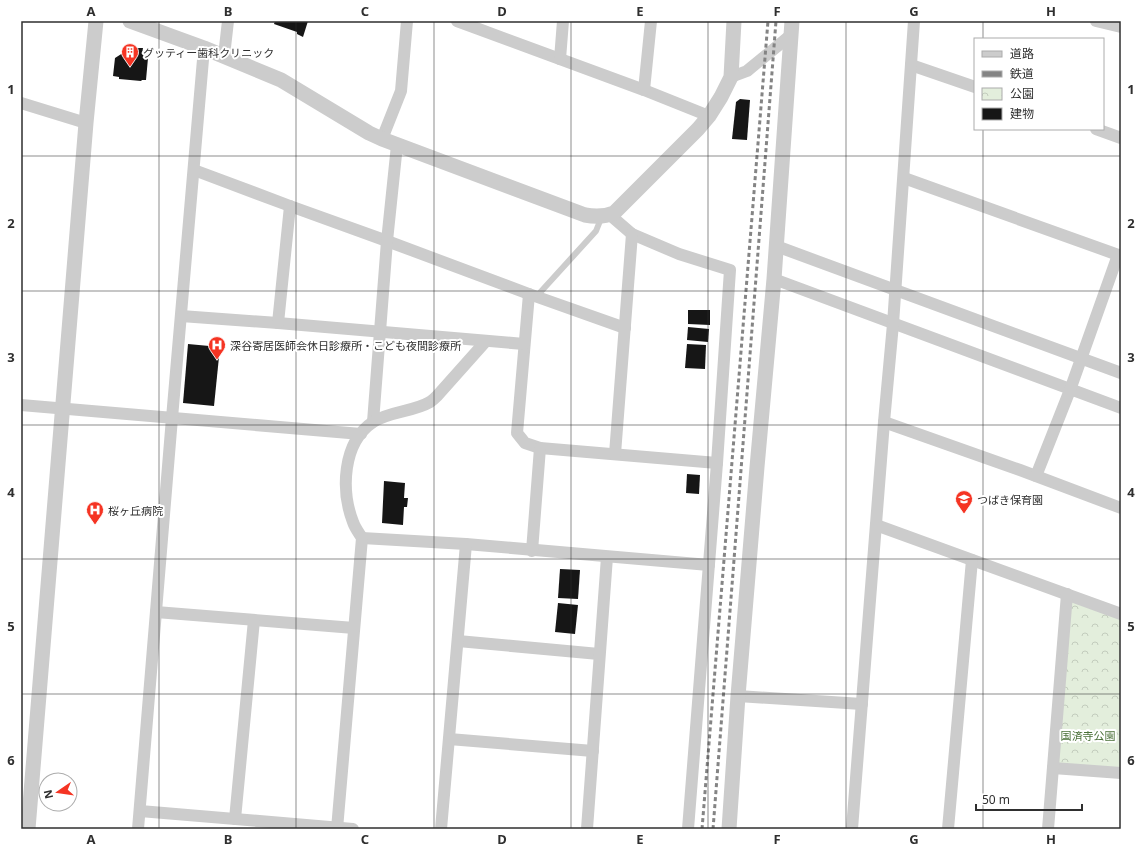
<svg xmlns="http://www.w3.org/2000/svg" width="1142" height="850" font-family="'Noto Sans','Noto Sans JP',sans-serif">
<style>
.park{fill:url(#park-crowns)}
.building{fill:#161616}
.lines{fill:none;stroke-linecap:round;stroke-linejoin:round}
.service{stroke:#ccc;stroke-width:6}
.minor{stroke:#ccc;stroke-width:12}
.tertiary{stroke:#ccc;stroke-width:15}
.rail{stroke:#848484;stroke-width:3;stroke-dasharray:4 3;stroke-linecap:butt}
.grid{fill:none;stroke:#2f2f2f;stroke-width:1;stroke-opacity:0.55}
.labels{text-anchor:middle;dominant-baseline:central;stroke-width:4;stroke-linejoin:round;paint-order:stroke}
.poi-label{font-size:11px;fill:#2f2f2f;stroke:#fff;text-anchor:start}
.park-label{font-size:11px;fill:#4a7038;stroke:#fff}
.neatline{fill:none;stroke:#2f2f2f;stroke-width:1.5}
.grid-label{font-size:13px;text-anchor:middle;font-weight:bold;fill:#2f2f2f}
</style>
<defs>
<pattern id="park-crowns" width="20" height="18" patternUnits="userSpaceOnUse"><rect width="20" height="18" fill="#e3eedc"/><path d="M2 6a3 3 0 1 1 6 0M12 15a3 3 0 1 1 6 0" fill="none" stroke="#c3ccbd"/></pattern>
</defs>
<rect width="100%" height="100%" fill="#fff"/>
<polygon class="park" points="1067,594 1121,614 1121,773 1053,768"/>
<g class="building">
<polygon points="275,21 308,21 303,37 297,34 297,32 274,24"/>
<polygon points="138,48 143,48 142,54 144,55 144,57 148,58 146,80 142,80 141,81 119,79 119,77 113,76 115,58 126,51"/>
<polygon points="740,99 750,100 747,140 732,139 736,102"/>
<polygon points="688,310 710,310 710,325 688,324"/>
<polygon points="688,327 709,329 708,342 687,340"/>
<polygon points="188,344 220,347 214,406 183,403"/>
<polygon points="687,344 706,345 705,369 685,368"/>
<polygon points="687,474 700,475 699,494 686,493"/>
<polygon points="384,481 405,483 404,498 408,498 407,507 404,507 403,525 382,523"/>
<polygon points="560,569 580,570 578,599 558,598"/>
<polygon points="558,603 578,605 575,634 555,632"/>
</g>
<g class="lines">
<polyline class="service" points="536,297 596,231 602,216"/>
<g class="minor">
<polyline points="457,21 644,90 709,116"/>
<polyline points="1096,21 1121,27"/>
<polyline points="224,56 228,21"/>
<polyline points="560,59 563,21"/>
<polyline points="911,65 975,87"/>
<polyline points="731,77 747,71 791,35"/>
<polyline points="644,90 651,21"/>
<polyline points="21,103 86,123"/>
<polyline points="1096,129 1121,138"/>
<polyline points="382,139 401,91 407,21"/>
<polyline points="194,170 290,206 387,241 529,294 625,328"/>
<polyline points="904,178 1121,256"/>
<polyline points="610,215 632,234 679,254 730,270 717,463 688,829"/>
<polyline points="776,246 1121,373"/>
<polyline points="774,279 1121,408"/>
<polyline points="529,294 517,433 525,443 540,448 717,463"/>
<polyline points="181,316 278,323 524,344"/>
<polyline points="278,323 290,206"/>
<polyline points="21,405 361,434"/>
<polyline points="373,422 387,241 397,145"/>
<polyline points="884,422 1020,470 1121,508"/>
<polyline points="615,454 632,234"/>
<polyline points="1036,476 1070,390 1118,255"/>
<polyline points="876,525 1121,614"/>
<polyline points="362,538 466,544 709,565"/>
<polyline points="532,551 540,448"/>
<polyline points="156,612 354,628"/>
<polyline points="458,641 599,654"/>
<polyline points="738,696 862,704"/>
<polyline points="449,739 593,751"/>
<polyline points="1053,768 1121,773"/>
<polyline points="140,811 353,829"/>
<polyline points="235,819 254,620"/>
<polyline points="138,829 172,418 204,48"/>
<path d="M337 829 362 538C359 533 355 528 353 522 341 491 342 443 373 422 390 411 413 412 430 402 433 400 435 398 437 396L486 341"/>
<polyline points="441,829 466,544"/>
<polyline points="587,829 607,557"/>
<polyline points="852,829 884,422 893,324 914,21"/>
<polyline points="948,829 972,560"/>
<polyline points="1048,829 1067,594"/>
</g>
<g class="tertiary">
<path d="M130 21 204 48 281 80 369 133 382 139 585 215C596 217 604 217 614 213L698 129 709 116 721 97 731 77 734 21"/>
<polyline points="28,829 86,123 96,21"/>
<polyline points="729,829 738,696 757,467 774,279 792,21"/>
</g>
<g class="rail">
<polyline points="702,829 768,21"/>
<polyline points="713,829 776,21"/>
</g>
</g>
<path class="grid" d="M159 21V829M296 21V829M434 21V829M571 21V829M708 21V829M846 21V829M983 21V39M983 129V829M21 156H1121M21 291H1121M21 425H1121M21 559H1121M21 694H1121"/>
<defs>
<g id="building-pin" transform="scale(0.9)"><path d="M0 17L-7.5 6A9.5 9.5 0 1 1 7.5 6Z" fill="#f53423" stroke="#fff"/><path d="M-4-6H4V6H1V3H-1V6H-4ZM-2.5-4.3h1.7v1.8h-1.7ZM.8-4.3h1.7v1.8H.8ZM-2.5-1h1.7V.8h-1.7ZM.8-1h1.7V.8H.8Z" fill="#fff"/></g>
<g id="hospital-pin" transform="scale(0.9)"><path d="M0 17L-7.5 6A9.5 9.5 0 1 1 7.5 6Z" fill="#f53423" stroke="#fff"/><path d="M-5-5h3v3.5h4V-5h3V5h-3V1.5h-4V5h-3Z" fill="#fff"/></g>
<g id="school-pin" transform="scale(0.9)"><path d="M0 17L-7.5 6A9.5 9.5 0 1 1 7.5 6Z" fill="#f53423" stroke="#fff"/><path d="M0-5L7-2L0 1L-7-2ZM-4 1L0 2.5L4 1V4Q0 6-4 4Z" fill="#fff"/></g>
</defs>
<g fill-rule="evenodd">
<use href="#building-pin" x="130" y="52"/>
<use href="#hospital-pin" x="217" y="345"/>
<use href="#school-pin" x="964" y="499"/>
<use href="#hospital-pin" x="95" y="510"/>
</g>
<g class="labels">
<g class="poi-label">
<text x="143" y="52">グッティー歯科クリニック</text>
<text x="230" y="345">深谷寄居医師会休日診療所・こども夜間診療所</text>
<text x="977" y="499">つばき保育園</text>
<text x="108" y="510">桜ヶ丘病院</text>
</g>
<g class="park-label">
<text x="1088" y="735">国済寺公園</text>
</g>
</g>
<rect width="1142" height="850" fill="none" stroke="#ffffff" stroke-width="44"/>
<rect x="974" y="38" width="130" height="92" fill="#ffffff" stroke="#acacac"/>
<rect x="982" y="51" width="20" height="6" fill="#cccccc" stroke="#acacac"/>
<text x="1010" y="58" font-size="12" fill="#2f2f2f">道路</text>
<rect x="982" y="71" width="20" height="6" fill="#848484" stroke="#acacac"/>
<text x="1010" y="78" font-size="12" fill="#2f2f2f">鉄道</text>
<rect x="982" y="88" width="20" height="12" fill="url(#park-crowns)" stroke="#acacac"/>
<text x="1010" y="98" font-size="12" fill="#2f2f2f">公園</text>
<rect x="982" y="108" width="20" height="12" fill="#161616" stroke="#acacac"/>
<text x="1010" y="118" font-size="12" fill="#2f2f2f">建物</text>
<g transform="translate(58 792) rotate(257)"><circle r="19" fill="#ffffff" stroke="#acacac"/>
<path d="M0-3L7 15L0 10L-7 15Z" fill="#f53423"/>
<text y="-6" font-size="11" font-weight="bold" text-anchor="middle" fill="#2f2f2f">N</text>
</g>
<path d="M976 804v6h106v-6" fill="none" stroke="#2f2f2f" stroke-width="2"/>
<text x="982" y="804" font-size="12" fill="#2f2f2f" stroke="#ffffff" stroke-width="3" paint-order="stroke">50 m</text>
<rect x="22" y="22" width="1098" height="806" class="neatline"/>
<g class="grid-label">
<text x="91" y="16">A</text>
<text x="228" y="16">B</text>
<text x="365" y="16">C</text>
<text x="502" y="16">D</text>
<text x="640" y="16">E</text>
<text x="777" y="16">F</text>
<text x="914" y="16">G</text>
<text x="1051" y="16">H</text>
<text x="11" y="94">1</text>
<text x="1131" y="94">1</text>
<text x="11" y="228">2</text>
<text x="1131" y="228">2</text>
<text x="11" y="362">3</text>
<text x="1131" y="362">3</text>
<text x="11" y="497">4</text>
<text x="1131" y="497">4</text>
<text x="11" y="631">5</text>
<text x="1131" y="631">5</text>
<text x="11" y="765">6</text>
<text x="1131" y="765">6</text>
<text x="91" y="844">A</text>
<text x="228" y="844">B</text>
<text x="365" y="844">C</text>
<text x="502" y="844">D</text>
<text x="640" y="844">E</text>
<text x="777" y="844">F</text>
<text x="914" y="844">G</text>
<text x="1051" y="844">H</text>
</g>
</svg>
